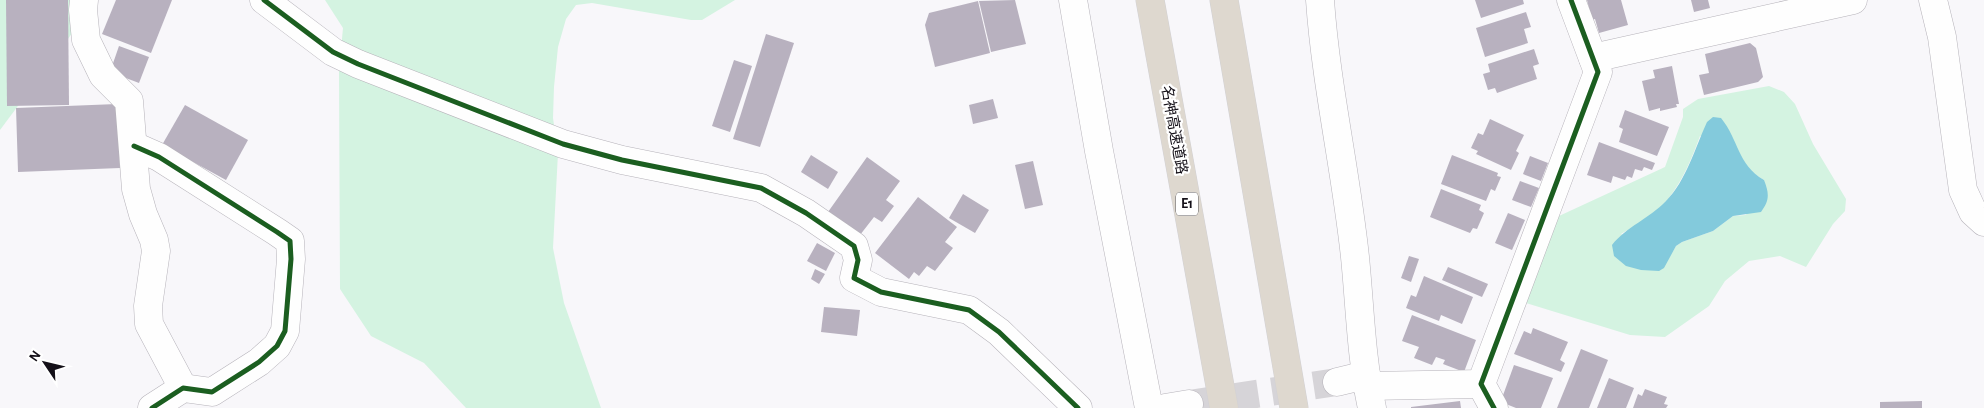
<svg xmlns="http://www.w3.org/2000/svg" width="1984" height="408" font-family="'Alegreya Sans','Noto Sans JP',sans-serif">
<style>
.green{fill:#d4f3e1;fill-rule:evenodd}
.water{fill:#83cadc}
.building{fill:#b8b1bf}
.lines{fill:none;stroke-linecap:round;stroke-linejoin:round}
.minor-tunnel{stroke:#d6d4d8;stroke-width:28;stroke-dasharray:28 14;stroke-linecap:butt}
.minor-casing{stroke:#b6b3ba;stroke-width:29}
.highway-casing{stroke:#d2d1d4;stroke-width:29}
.minor{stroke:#fefefe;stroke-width:28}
.highway{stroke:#ded8cf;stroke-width:28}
.cycleway-casing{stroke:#fff;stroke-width:8}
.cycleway{stroke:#1b5e20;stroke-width:5}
.labels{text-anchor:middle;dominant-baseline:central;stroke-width:4.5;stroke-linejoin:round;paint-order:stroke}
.shield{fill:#fff;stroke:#5a585d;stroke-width:1}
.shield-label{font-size:14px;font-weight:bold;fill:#141018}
.street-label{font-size:15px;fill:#141018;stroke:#fff}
</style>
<rect width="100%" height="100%" fill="#f8f7fa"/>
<g class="green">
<polygon points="0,0 77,0 79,24 0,130"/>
<polygon points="325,0 735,0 702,20 691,20 592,3 576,5 566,19 558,47 554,87 553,118 558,153 553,248 564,303 601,408 466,408 424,363 371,336 340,289 339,70 343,28"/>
<path d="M1769 86 1784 92 1795 104 1813 144 1846 199 1845 211 1833 224 1806 267 1780 256 1749 261 1725 281 1709 306 1665 337 1630 335 1526 303 1559 216 1665 167 1683 117V109L1698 99ZM1700 136 1735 145C1743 161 1748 171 1764 180L1746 215 1733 216 1713 231 1682 242 1676 246 1670 256 1621 234C1638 224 1656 214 1668 199 1683 180 1692 158 1700 136Z"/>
</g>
<path class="water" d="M1713 117 1721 118C1739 140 1737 164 1764 180 1769 193 1770 200 1761 212L1733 216 1713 231 1682 242 1676 246 1664 268 1659 271 1641 270 1626 266 1614 256 1612 245C1627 226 1649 219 1666 201 1686 181 1695 148 1707 122Z"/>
<g class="building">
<polygon points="6,0 68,0 69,105 7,106"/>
<polygon points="116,0 172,0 151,53 102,34"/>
<polygon points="1015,0 1026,44 991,52 979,1"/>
<polygon points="1475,0 1523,0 1524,4 1481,18"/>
<polygon points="1587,0 1621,0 1628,25 1599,33 1595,19 1592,20"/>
<polygon points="1691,0 1708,0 1710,8 1694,12"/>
<polygon points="978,1 990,53 935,67 925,25 929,13"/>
<polygon points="1526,12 1531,27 1524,29 1528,43 1485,57 1476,28"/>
<polygon points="766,34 794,43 760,147 733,139"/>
<polygon points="1750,43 1756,48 1763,77 1758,82 1704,95 1699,75 1709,73 1705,54"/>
<polygon points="119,46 149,57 139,83 110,72"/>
<polygon points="1534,49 1539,64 1533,66 1537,79 1497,93 1495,88 1488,90 1483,74 1490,72 1488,64"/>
<polygon points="734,60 752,66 730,132 712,126"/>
<polygon points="1672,66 1679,104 1676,104 1677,107 1660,111 1660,108 1649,111 1642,81 1655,78 1653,70"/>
<polygon points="993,99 998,118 973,124 969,105"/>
<polygon points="117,104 120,168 18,172 16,108"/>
<polygon points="185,105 248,140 226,180 162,145"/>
<polygon points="1625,110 1669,127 1657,156 1619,142 1623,129 1619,127"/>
<polygon points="1490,119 1524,135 1516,151 1519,153 1511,170 1476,154 1478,151 1471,148 1478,133 1483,135"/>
<polygon points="1599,142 1655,163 1652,170 1644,167 1642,171 1635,169 1632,178 1627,176 1625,180 1613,176 1611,183 1587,175"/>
<polygon points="811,155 838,172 828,189 801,172"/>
<polygon points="1452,155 1498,173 1497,176 1501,177 1495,191 1491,189 1486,201 1441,184"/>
<polygon points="1530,156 1548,163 1541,181 1523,174"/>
<polygon points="867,157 900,181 886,200 894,206 882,222 874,217 860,235 828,212"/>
<polygon points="1033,161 1043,205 1025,209 1015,165"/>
<polygon points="1520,181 1539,188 1531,207 1512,200"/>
<polygon points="1441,189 1481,205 1479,210 1484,213 1477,229 1473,228 1470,233 1430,217"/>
<polygon points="963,194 989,210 975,233 949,218"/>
<polygon points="918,197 957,227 945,242 953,248 935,271 927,266 919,276 914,272 909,279 875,253"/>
<polygon points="1508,213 1525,220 1512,250 1495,243"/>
<polygon points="817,243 835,253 826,271 807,261"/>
<polygon points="1409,256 1419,259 1411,282 1401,278"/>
<polygon points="1448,267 1488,284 1482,297 1442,280"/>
<polygon points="815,269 825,274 819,284 811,279"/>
<polygon points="1424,276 1473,297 1462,324 1441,315 1439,321 1406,308 1411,295 1416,297"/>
<polygon points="824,307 860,310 857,336 821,332"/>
<polygon points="1412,315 1476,340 1464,372 1443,364 1445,360 1436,357 1432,365 1414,358 1419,347 1402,341"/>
<polygon points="1533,328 1568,342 1560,360 1565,363 1561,372 1514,354 1524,331 1531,334"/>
<polygon points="1581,349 1608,360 1589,408 1557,408"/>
<polygon points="1514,365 1553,378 1541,408 1516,408 1506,404 1502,398"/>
<polygon points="1609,378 1634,388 1626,408 1597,408"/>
<polygon points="1645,389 1667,397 1664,404 1668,405 1666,408 1633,408 1638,394 1642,396"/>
<polygon points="1460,401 1461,408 1411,408 1411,407"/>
<polygon points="1922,401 1922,408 1880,408 1880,402"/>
</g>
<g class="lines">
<polyline class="minor-tunnel" points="1189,404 1337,382"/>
<g class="minor-casing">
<g id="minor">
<polyline points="84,0 83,10 86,40 103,75 129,101 136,189 143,214 154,240 156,251 148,306 149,324 183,388"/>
<polyline points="264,0 333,52 358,64 563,144 622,160 761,188 806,213 854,246 858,260 854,278 881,292 969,310 999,332 1078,408"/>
<polyline points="1073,0 1099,151 1149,408"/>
<path d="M1320 0C1326 86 1346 171 1355 257 1360 307 1361 358 1372 408"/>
<polyline points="1933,0 1942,37 1963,190 1973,212 1984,222"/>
<polyline points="1593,58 1853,0"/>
<polyline points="134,146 159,157 277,232 290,241 291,259 285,331 277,346 259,362 212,392 183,388 152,408"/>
<polyline points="1337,382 1366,375"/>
<polyline points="1367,386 1481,384"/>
<polyline points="1165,408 1189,404"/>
<polyline points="1494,408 1481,384 1598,72 1571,0"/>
</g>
</g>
<g class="highway-casing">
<g id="highway">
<polyline points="1150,0 1224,408"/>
<polyline points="1224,0 1294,408"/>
</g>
</g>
<use href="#minor" class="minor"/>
<use href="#highway" class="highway"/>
<g class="cycleway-casing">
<g id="cycleway">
<polyline points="264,0 333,52 358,64 563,144 622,160 761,188 806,213 854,246 858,260 854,278 881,292 969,310 999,332 1078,408"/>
<polyline points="134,146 159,157 277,232 290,241 291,259 285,331 277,346 259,362 212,392 183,388 152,408"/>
<polyline points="1494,408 1481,384 1598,72 1571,0"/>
</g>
</g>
<use href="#cycleway" class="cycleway"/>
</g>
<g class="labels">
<rect class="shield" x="1176" y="192.5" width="22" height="23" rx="4"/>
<g class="shield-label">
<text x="1187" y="204">E1</text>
</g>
<g class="street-label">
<text transform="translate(1174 130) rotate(80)">名神高速道路</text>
</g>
</g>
<g transform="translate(45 363) rotate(305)" stroke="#ffffff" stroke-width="4" paint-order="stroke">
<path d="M0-4L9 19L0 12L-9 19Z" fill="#141018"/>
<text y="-8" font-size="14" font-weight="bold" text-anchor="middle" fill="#141018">N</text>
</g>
</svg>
